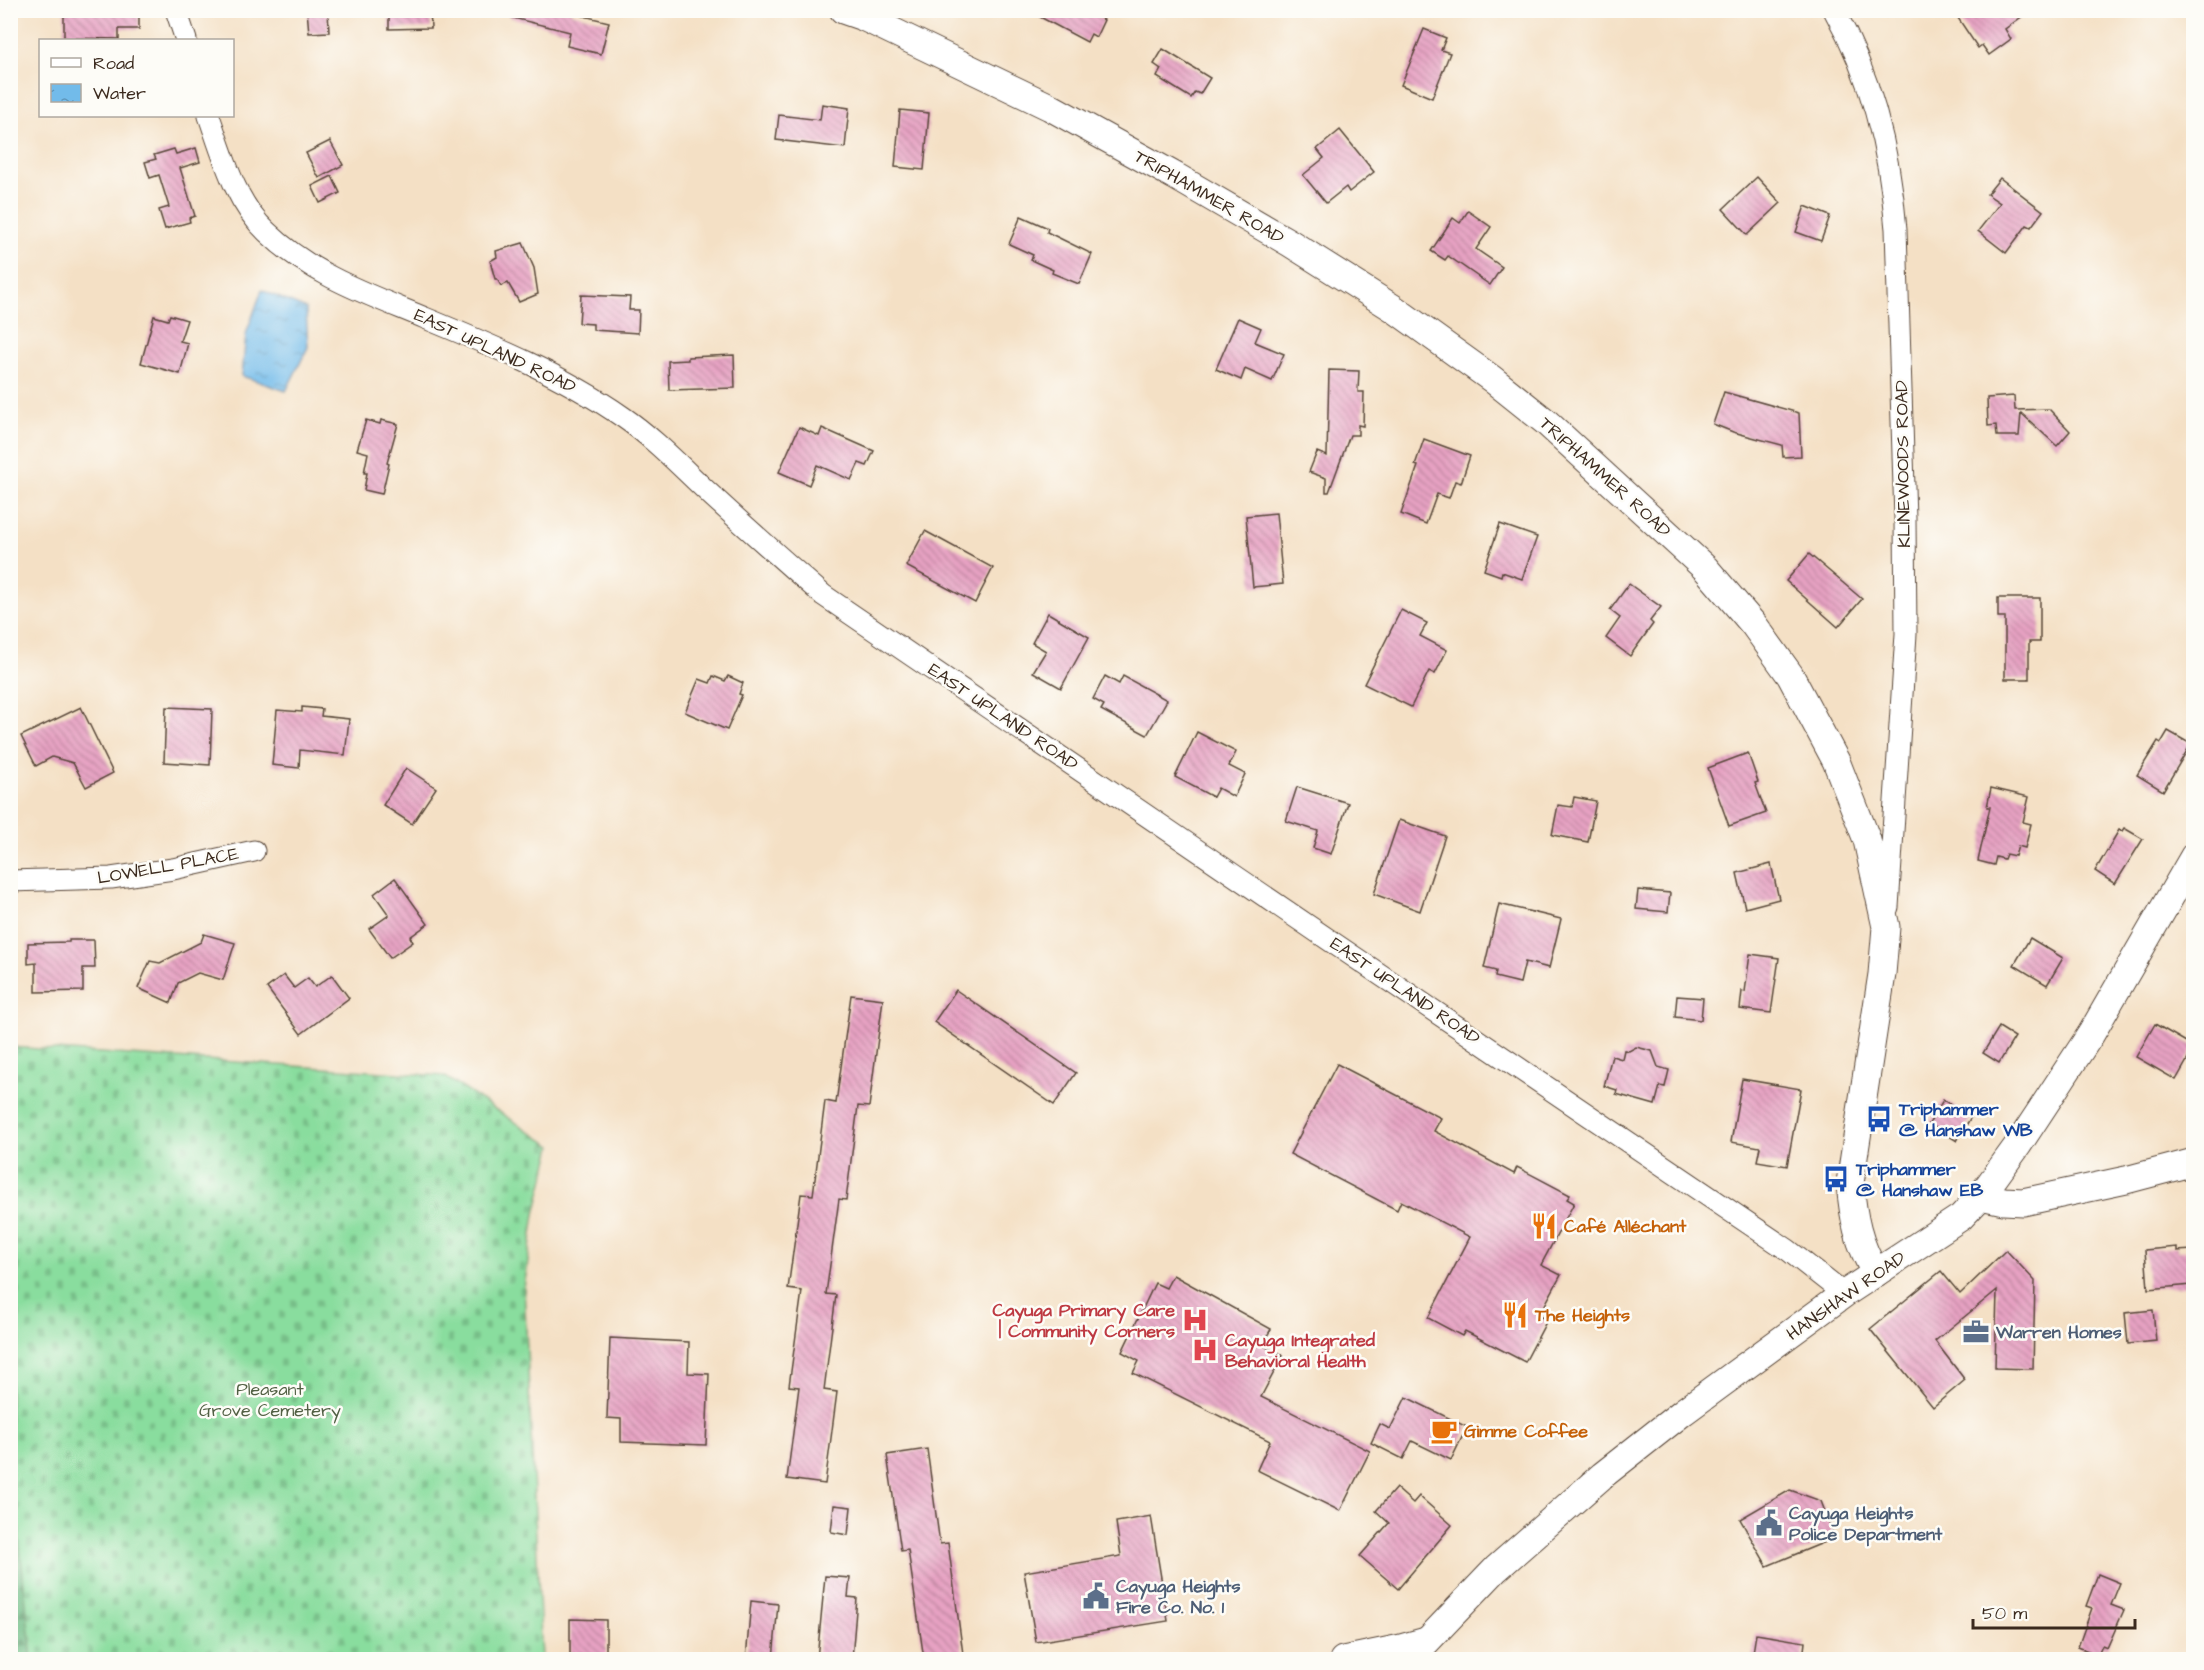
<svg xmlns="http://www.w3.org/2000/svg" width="2204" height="1670" font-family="'Architects Daughter',sans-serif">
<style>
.forest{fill:url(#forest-firs);stroke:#547352;stroke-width:1.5}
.cemetery{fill:url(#cemetery-stones);stroke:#62845e;stroke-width:1.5}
.water{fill:url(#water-ripples);stroke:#567284;stroke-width:1.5}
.building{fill:url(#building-back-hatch)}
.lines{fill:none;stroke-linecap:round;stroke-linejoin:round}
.minor-casing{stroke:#574537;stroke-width:23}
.tertiary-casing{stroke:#574537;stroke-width:29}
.minor{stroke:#fff;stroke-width:21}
.tertiary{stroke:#fff;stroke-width:27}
.labels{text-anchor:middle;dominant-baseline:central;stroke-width:5;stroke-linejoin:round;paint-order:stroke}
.street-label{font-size:18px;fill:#3b2a1e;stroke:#fdfcf7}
.transit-label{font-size:18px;font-weight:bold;fill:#164399;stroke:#fdfcf7;text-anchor:start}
.food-label{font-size:18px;font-weight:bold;fill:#c56008;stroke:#fdfcf7;text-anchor:start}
.health-label{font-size:18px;font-weight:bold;fill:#be3a42;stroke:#fdfcf7;text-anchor:end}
.service-label{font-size:18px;font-weight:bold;fill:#4e5e75;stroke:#fdfcf7;text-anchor:start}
.park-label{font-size:18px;fill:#526044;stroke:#fdfcf7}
</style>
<defs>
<pattern id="forest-firs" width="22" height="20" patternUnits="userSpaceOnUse" patternTransform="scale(1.5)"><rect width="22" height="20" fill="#6ebc85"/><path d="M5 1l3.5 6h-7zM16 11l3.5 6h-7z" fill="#5c996c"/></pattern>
<pattern id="cemetery-stones" width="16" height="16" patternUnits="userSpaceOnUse" patternTransform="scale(1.5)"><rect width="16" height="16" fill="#89dd9e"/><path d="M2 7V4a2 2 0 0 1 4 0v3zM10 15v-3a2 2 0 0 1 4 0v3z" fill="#77be88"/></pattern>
<pattern id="water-ripples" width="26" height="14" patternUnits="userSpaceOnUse" patternTransform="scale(1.5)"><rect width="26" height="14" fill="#72bbea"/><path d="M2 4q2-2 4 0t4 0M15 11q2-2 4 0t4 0" fill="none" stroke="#5f98bd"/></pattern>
<pattern id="building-back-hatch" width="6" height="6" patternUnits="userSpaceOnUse" patternTransform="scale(1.5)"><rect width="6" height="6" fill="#e7a2c3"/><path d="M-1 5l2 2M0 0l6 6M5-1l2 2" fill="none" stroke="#bc849e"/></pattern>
</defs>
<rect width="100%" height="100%" fill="#fdfcf7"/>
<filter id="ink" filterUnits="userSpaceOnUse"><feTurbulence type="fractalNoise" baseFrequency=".0167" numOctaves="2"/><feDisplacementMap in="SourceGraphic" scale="12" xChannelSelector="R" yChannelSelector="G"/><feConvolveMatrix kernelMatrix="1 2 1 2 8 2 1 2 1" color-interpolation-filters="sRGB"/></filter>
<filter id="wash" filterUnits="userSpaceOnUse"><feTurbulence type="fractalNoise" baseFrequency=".008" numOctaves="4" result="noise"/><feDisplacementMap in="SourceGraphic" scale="24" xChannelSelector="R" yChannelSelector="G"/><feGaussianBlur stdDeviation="1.35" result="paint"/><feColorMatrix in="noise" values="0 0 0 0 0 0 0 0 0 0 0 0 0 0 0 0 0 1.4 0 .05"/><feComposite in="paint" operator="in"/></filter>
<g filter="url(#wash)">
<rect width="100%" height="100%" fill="#f4e0c5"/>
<polygon class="forest" points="10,1405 38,1659 11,1659"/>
<polygon class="cemetery" points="10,1047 444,1076 552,1146 535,1214 524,1288 542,1659 32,1659 19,1538 10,1501"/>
<polygon class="water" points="262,290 306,309 308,347 286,391 242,376 246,334"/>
<g id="blocks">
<g class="building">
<polygon points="64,10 139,10 139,29 119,29 119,39 64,38"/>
<polygon points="307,10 328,10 329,32 309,33"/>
<polygon points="389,10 430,10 431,28 389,29"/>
<polygon points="509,10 571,10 571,13 609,22 601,54 567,46 570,32 509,17"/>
<polygon points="1027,10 1087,10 1104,20 1096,37 1091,34 1087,42"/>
<polygon points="1969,10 2031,10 2005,29 2011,39 1989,55 1982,45 1978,48 1958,18"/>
<polygon points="1424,29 1446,38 1441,50 1450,53 1432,98 1401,85"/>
<polygon points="1163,49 1210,78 1200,94 1195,92 1191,98 1157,77 1161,69 1154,64"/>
<polygon points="822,104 849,108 845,148 776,140 779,115 820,120"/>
<polygon points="900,110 929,113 924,170 895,167"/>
<polygon points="1340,130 1374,172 1349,192 1346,187 1326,203 1303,175 1324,158 1317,149"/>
<polygon points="330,141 343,165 319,178 306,153"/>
<polygon points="196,148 200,162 180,168 195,216 189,218 190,222 165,229 159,210 169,207 159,175 150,178 145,162 156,159 154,155 174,149 176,154"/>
<polygon points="332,176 340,193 320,203 312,186"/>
<polygon points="1757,177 1781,203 1747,235 1723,209"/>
<polygon points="2000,178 2043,211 2031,227 2027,225 2006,253 1978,231 2000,203 1987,194"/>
<polygon points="1805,206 1830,216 1821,241 1796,232"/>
<polygon points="1468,211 1491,227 1476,249 1502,267 1490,285 1448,256 1445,260 1431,251 1453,218 1460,223"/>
<polygon points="1021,216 1048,228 1047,232 1092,254 1079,284 1052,273 1053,270 1031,260 1033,255 1009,244"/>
<polygon points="523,243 534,268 538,294 519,302 508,283 501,286 497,279 495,279 490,261 497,257 496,251"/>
<polygon points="581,295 630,297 629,310 639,310 638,333 593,330 593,324 579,323"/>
<polygon points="170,315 187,320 180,341 188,343 180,374 141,363 154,316 168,320"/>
<polygon points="1238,318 1261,328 1255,342 1284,354 1272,381 1245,369 1241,380 1216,369"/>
<polygon points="734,355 735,388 669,390 668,361 688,360 688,357"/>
<polygon points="1329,370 1359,371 1358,392 1364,392 1363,426 1358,425 1358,435 1350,435 1329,492 1326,492 1326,478 1309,472 1317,452 1327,456"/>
<polygon points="1724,392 1799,413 1801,456 1783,457 1782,445 1733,432 1713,424"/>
<polygon points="2014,396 2015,410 2049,409 2070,431 2057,446 2021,413 2019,436 1997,436 1996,425 1988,426 1987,398"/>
<polygon points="366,420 380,424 381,420 398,424 387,463 389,464 382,494 364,490 367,473 364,473 368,453 357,450"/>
<polygon points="799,427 819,436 822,428 874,451 867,466 859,463 851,480 817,465 809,485 779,472"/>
<polygon points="1424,439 1470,456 1461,483 1455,481 1449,498 1437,494 1426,524 1401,514 1418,466 1415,465"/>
<polygon points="1276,513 1283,584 1253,587 1246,516"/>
<polygon points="1500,524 1537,537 1522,579 1502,572 1501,576 1484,570"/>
<polygon points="925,531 993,568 975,603 906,566"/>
<polygon points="1809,554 1862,599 1838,627 1786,581"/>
<polygon points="1629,584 1661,607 1650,621 1653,624 1630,656 1606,638 1620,618 1610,610"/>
<polygon points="1998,598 2040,598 2040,642 2029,642 2029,679 2005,679 2005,617 1998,617"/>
<polygon points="1401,610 1427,623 1420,636 1447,650 1435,674 1429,671 1411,707 1364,684"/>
<polygon points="1048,613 1089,637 1061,688 1033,672 1046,651 1032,643"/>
<polygon points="713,676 725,681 728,676 743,683 739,694 742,695 727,730 685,712 699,679 710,683"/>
<polygon points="1105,676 1119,684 1123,676 1167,700 1147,735 1101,710 1104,705 1093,699"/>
<polygon points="81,707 113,773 86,787 73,763 52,757 36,766 21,736"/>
<polygon points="166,707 212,709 210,765 164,762"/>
<polygon points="302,707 322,709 321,716 349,719 345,755 300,750 299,768 272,765 277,710 302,712"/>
<polygon points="2168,731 2191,744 2163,791 2137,775 2158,741 2161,743"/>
<polygon points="1197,732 1236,752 1229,766 1245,774 1234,797 1218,788 1213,797 1175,777"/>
<polygon points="1748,753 1758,782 1755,783 1766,813 1729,826 1708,768"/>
<polygon points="406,768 436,788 412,824 383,805"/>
<polygon points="1297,787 1348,803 1331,854 1313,848 1318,831 1286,821"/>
<polygon points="1991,788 2029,797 2023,822 2031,824 2025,848 2018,846 2015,856 2006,854 2004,859 1996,857 1994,865 1978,861 1990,807 1987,807"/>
<polygon points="1574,797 1596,801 1588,842 1552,835 1558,805 1572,807"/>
<polygon points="1399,820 1445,836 1420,911 1374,894"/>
<polygon points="2124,828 2143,839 2115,884 2095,871 2119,830 2122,831"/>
<polygon points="1771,864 1779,899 1745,908 1737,873"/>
<polygon points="395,878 428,924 410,937 413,942 390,958 369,929 389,915 374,894"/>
<polygon points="1638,890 1670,893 1668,912 1636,909"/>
<polygon points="1499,904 1561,919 1549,968 1525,962 1520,983 1495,977 1496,971 1484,968"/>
<polygon points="204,934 235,943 223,980 198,973 178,983 171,1003 138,988 150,961 160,963 201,942"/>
<polygon points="2030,938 2063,958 2047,985 2014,965"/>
<polygon points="69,940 94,940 95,968 83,968 83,991 36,992 36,963 28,964 28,943 69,942"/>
<polygon points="1750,954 1779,958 1771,1013 1740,1009 1742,991 1745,992"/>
<polygon points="284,975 294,988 308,978 315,987 332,975 349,998 301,1034 267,988"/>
<polygon points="956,990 1076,1073 1054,1105 934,1022"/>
<polygon points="851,995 883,999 869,1107 858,1106 846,1200 839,1199 826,1294 836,1295 824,1390 837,1392 825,1484 787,1479 799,1387 789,1386 802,1291 788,1289 801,1194 813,1195 825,1101 836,1103"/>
<polygon points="1677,996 1703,998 1701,1020 1675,1017"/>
<polygon points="2155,1024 2193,1046 2193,1050 2176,1080 2136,1057"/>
<polygon points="1999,1027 2015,1037 1999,1063 1983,1053"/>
<polygon points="1636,1047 1652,1051 1658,1067 1669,1070 1665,1087 1660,1086 1655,1105 1616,1094 1617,1090 1604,1086 1612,1056 1622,1059 1624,1050 1629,1051"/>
<polygon points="1337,1064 1441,1118 1434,1131 1514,1174 1517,1167 1570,1195 1567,1199 1574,1203 1541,1265 1561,1275 1539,1316 1547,1320 1525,1362 1465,1331 1462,1336 1428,1318 1470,1237 1401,1201 1397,1210 1290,1154"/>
<polygon points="1742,1079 1801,1089 1787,1166 1757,1161 1760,1147 1731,1142"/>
<polygon points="1943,1100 1971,1117 1957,1141 1929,1124"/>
<polygon points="2177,1247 2177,1251 2193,1250 2193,1270 2190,1270 2192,1285 2148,1289 2145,1250"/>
<polygon points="2006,1250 2035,1281 2033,1369 1995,1368 1997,1290 1935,1341 1965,1380 1933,1407 1870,1329 1941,1271 1960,1294"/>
<polygon points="1173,1275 1271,1329 1262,1345 1283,1355 1261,1397 1370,1451 1340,1511 1257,1470 1270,1441 1133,1373 1139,1361 1122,1352 1155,1283 1166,1288"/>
<polygon points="2153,1310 2156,1341 2128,1344 2125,1313"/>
<polygon points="610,1338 689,1342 688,1373 709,1374 706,1445 621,1442 621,1419 607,1418"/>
<polygon points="1406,1397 1467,1427 1451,1460 1412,1441 1403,1459 1371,1443 1380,1424 1390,1429"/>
<polygon points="927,1449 940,1544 948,1543 963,1654 924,1659 908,1550 901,1551 887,1455"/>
<polygon points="1396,1488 1413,1503 1419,1496 1452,1525 1398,1589 1360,1556 1389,1523 1376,1511"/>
<polygon points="1790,1490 1821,1501 1835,1538 1767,1566 1740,1519"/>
<polygon points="834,1505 851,1507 848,1535 831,1532"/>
<polygon points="1151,1516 1168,1621 1036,1642 1024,1572 1121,1556 1116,1522"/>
<polygon points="2098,1574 2120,1583 2111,1605 2124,1610 2107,1648 2102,1646 2098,1655 2078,1647 2092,1608 2086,1606"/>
<polygon points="825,1576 850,1578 848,1597 857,1598 852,1659 817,1659"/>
<polygon points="751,1601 778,1604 773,1659 746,1659"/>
<polygon points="570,1619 606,1620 606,1659 570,1659"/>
<polygon points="1756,1634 1805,1642 1803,1659 1752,1659"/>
</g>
</g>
</g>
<g filter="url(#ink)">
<use href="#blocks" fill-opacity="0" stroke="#574537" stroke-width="1.5"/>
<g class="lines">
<g class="minor-casing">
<g id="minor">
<polyline points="176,10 186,40"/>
<path d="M1834 10C1872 78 1890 153 1896 229L1905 519 1906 634 1888 907"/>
<path d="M209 116C223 156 235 202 267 232 311 275 370 295 425 318 493 346 563 375 623 417 655 439 683 469 711 495 748 529 785 562 823 595L1335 944 1788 1250 1844 1294"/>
<polyline points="10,881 111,878 173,869 254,851"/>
</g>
</g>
<g class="tertiary-casing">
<g id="tertiary">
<path d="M843 10 863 17 1050 107 1175 176 1290 243 1393 308 1492 379 1546 422 1706 569 1754 625 1790 675 1836 761 1867 840 1886 927 1882 974 1850 1183C1853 1216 1858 1245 1876 1273"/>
<polyline points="1981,1196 2004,1201 2023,1202 2126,1180 2194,1162"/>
<polyline points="1343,1660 1401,1648 1426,1641"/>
<polyline points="1409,1660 1496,1569 1603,1475 1683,1412 1844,1294 1961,1217 1981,1196 2018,1145 2091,1034 2194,856"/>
</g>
</g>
<use href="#minor" class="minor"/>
<use href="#tertiary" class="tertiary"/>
</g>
</g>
<defs>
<g id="bus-bare" transform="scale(2.07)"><path d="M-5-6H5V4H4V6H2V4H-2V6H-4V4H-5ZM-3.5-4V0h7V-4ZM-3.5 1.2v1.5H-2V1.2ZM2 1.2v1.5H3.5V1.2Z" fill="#1a4fb4" stroke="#fdfcf7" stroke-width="2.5" paint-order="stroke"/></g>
<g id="restaurant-bare" transform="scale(2.07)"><path d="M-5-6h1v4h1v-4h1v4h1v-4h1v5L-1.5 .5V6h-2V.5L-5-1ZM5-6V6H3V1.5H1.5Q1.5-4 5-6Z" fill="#e8710a" stroke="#fdfcf7" stroke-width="2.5" paint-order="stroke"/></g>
<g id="hospital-bare" transform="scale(2.07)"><path d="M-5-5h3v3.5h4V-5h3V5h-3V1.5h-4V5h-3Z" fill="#e0444e" stroke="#fdfcf7" stroke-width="2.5" paint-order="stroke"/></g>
<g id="office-bare" transform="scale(2.07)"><path d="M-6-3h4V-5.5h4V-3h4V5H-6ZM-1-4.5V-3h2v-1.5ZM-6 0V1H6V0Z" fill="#5c6f8a" stroke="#fdfcf7" stroke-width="2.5" paint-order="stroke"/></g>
<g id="cafe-bare" transform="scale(2.07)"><path d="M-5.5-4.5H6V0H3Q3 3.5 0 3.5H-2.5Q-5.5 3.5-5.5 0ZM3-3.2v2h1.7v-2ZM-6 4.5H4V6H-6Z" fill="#e8710a" stroke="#fdfcf7" stroke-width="2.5" paint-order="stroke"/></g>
<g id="civic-bare" transform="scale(2.07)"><path d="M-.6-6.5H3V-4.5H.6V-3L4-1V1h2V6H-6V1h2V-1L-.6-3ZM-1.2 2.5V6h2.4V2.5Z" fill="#5c6f8a" stroke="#fdfcf7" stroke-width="2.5" paint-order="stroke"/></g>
</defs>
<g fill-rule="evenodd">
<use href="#bus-bare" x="1879" y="1119"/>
<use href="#bus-bare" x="1836" y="1179"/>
<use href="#restaurant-bare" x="1544" y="1226"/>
<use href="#restaurant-bare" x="1515" y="1315"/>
<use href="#hospital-bare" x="1195" y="1320"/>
<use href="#office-bare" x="1976" y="1332"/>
<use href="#hospital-bare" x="1205" y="1350"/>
<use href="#cafe-bare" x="1444" y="1431"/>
<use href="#civic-bare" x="1769" y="1523"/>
<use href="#civic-bare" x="1096" y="1596"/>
</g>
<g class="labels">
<g class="street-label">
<text transform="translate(1209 197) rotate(30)">TRIPHAMMER ROAD</text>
<text transform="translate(495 351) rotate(25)">EAST UPLAND ROAD</text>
<text transform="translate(1903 464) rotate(-91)">KLINEWOODS ROAD</text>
<text transform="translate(1605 477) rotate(42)">TRIPHAMMER ROAD</text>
<text transform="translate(1003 717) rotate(34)">EAST UPLAND ROAD</text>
<text transform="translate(168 866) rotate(-10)">LOWELL PLACE</text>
<text transform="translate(1405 991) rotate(34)">EAST UPLAND ROAD</text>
<text transform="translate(1846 1296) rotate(-35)">HANSHAW ROAD</text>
</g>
<g class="transit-label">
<text x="1899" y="1109">Triphammer<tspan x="1899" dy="21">@ Hanshaw WB</tspan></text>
<text x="1856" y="1169">Triphammer<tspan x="1856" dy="21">@ Hanshaw EB</tspan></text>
</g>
<g class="food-label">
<text x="1564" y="1226">Café Alléchant</text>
<text x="1535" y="1315">The Heights</text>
<text x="1464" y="1431">Gimme Coffee</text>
</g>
<g class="health-label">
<text x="1175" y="1310">Cayuga Primary Care<tspan x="1175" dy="21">| Community Corners</tspan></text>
<text x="1225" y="1340" text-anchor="start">Cayuga Integrated<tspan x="1225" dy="21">Behavioral Health</tspan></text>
</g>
<g class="service-label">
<text x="1996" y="1332">Warren Homes</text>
<text x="1789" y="1513">Cayuga Heights<tspan x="1789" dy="21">Police Department</tspan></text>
<text x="1116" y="1586">Cayuga Heights<tspan x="1116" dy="21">Fire Co. No. 1</tspan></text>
</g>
<g class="park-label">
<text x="270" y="1389">Pleasant<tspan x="270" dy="21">Grove Cemetery</tspan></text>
</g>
</g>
<rect width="2204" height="1670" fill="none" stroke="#fdfcf7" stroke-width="36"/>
<rect x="39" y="39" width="195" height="78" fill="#fdfcf7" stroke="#afa8a0" stroke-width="1.5"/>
<rect x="51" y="58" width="30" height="9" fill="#ffffff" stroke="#afa8a0" stroke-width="1.5"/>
<text x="93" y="69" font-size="18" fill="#3b2a1e">Road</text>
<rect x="51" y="84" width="30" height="18" fill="url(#water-ripples)" stroke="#afa8a0" stroke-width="1.5"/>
<text x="93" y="99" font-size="18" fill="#3b2a1e">Water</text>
<path d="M1973 1619v9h162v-9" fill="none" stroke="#3b2a1e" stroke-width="3"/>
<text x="1982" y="1619" font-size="18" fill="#3b2a1e" stroke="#fdfcf7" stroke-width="4.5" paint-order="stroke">50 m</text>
</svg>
